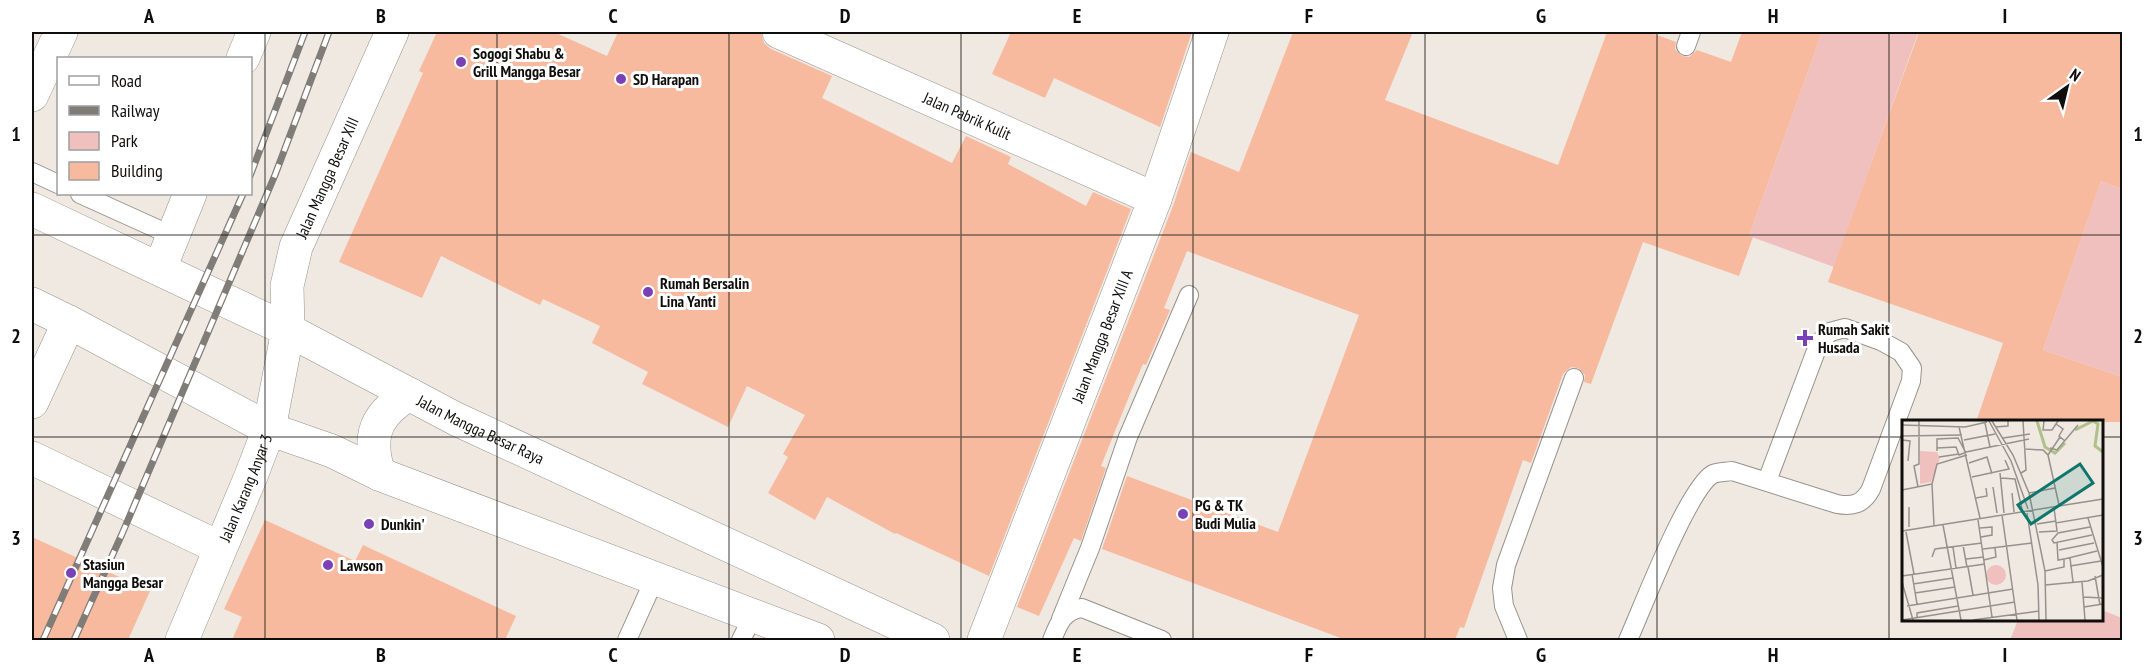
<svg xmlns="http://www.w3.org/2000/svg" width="2154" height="672" font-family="'PT Sans Narrow',sans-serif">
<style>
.green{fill:#f0c0bf}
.building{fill:#f7ba9f}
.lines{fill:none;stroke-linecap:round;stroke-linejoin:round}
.service-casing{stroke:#97928b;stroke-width:20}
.minor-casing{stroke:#97928b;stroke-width:34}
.tertiary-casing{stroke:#97928b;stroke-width:34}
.secondary-casing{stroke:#97928b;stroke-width:34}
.service{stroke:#fff;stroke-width:18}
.minor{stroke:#fff;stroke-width:33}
.tertiary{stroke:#fff;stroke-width:33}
.secondary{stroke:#fff;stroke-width:33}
.rail-casing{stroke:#807c78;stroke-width:7}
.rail{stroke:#fff;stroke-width:4.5;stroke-dasharray:14;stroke-linecap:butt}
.grid{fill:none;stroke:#100e0c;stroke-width:1.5;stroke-opacity:0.55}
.poi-dot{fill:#7a41b7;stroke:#fff;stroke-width:2}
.labels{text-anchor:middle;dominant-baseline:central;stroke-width:6;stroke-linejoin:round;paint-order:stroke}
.poi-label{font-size:16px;font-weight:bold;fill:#100e0c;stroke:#fff;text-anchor:start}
.street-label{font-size:16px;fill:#100e0c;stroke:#fff}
.inset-river{fill:none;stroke:#b0c188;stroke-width:3}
.inset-road{fill:none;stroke:#96918c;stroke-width:1.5}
.view{fill:#0f766e;fill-opacity:0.15;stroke:#0f766e;stroke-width:3}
.inset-edge{fill:none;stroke:#100e0c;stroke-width:3}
.neatline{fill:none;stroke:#100e0c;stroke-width:2}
.grid-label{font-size:20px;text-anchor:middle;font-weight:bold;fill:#100e0c}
</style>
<rect width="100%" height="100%" fill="#efe9e2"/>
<g class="green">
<polygon points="1822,32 1918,33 1834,267 1749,236"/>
<polygon points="2101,181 2122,189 2122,377 2043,350"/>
<polygon points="2102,610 2122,618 2122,640 2010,640 2018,620 2102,620"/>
</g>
<g class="building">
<polygon points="437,32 554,32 607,56 618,32 761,32 764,43 771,49 832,76 822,98 952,163 966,136 1011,157 1008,164 1086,206 1093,192 1131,209 989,576 896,533 895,534 827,497 815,520 768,493 788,457 783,454 805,415 747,386 728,427 642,384 648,372 592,343 600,326 543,299 540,305 441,256 422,298 339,262 423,73 419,71"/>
<polygon points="1011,32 1192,32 1160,127 1054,78 1045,98 992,74"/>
<polygon points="1293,32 1413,32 1385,100 1558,165 1607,32 1649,32 1676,42 1675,49 1682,56 1689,57 1697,50 1731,62 1742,32 1822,32 1749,236 1753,237 1739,276 1643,242 1591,384 1584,382 1585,375 1578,368 1571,367 1563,374 1531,463 1523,460 1464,628 1460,627 1455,640 1346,640 1102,549 1127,476 1278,532 1359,315 1187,251 1164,308 1170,310 1146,365 1143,364 1130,394 1101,466 1106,468 1081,541 1074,538 1039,616 1017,607 1173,206 1191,152 1239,172"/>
<polygon points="1919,32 2122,32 2122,189 2101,181 2043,350 2122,377 2122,422 1976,422 2003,343 1828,282"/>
<polygon points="265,520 355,561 363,545 516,616 505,640 232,640 242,617 224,609"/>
<polygon points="32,537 150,591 128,640 32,640"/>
</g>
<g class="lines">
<g class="service-casing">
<g id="service">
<polyline points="1686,46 1691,32"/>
<polyline points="32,172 58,184"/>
<polyline points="80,194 173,236"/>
<polyline points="1061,619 1090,548 1128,437 1189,295"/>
<polyline points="627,640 655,578"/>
<polyline points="741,640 753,616"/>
<path d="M1052 640C1058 625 1063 610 1082 608L1162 640"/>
<polyline points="1518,640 1504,606 1502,588 1506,565 1574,378"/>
<path d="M1628 640C1642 609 1688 488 1713 474 1718 472 1726 472 1732 471L1837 504C1853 507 1863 504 1871 489L1911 381 1912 368 1901 352 1881 341 1845 328 1830 332 1819 343 1767 481"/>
</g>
</g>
<g class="minor-casing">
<g id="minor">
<path id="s1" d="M779 32 1155 199"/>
<polyline points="243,58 254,32"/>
<polyline points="32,95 61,32"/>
<polyline points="160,268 190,194"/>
<path id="s2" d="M288 330 287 286 296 247 392 32"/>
<path id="s3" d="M984 640 1155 199 1212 32"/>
</g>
</g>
<g class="tertiary-casing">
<g id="tertiary">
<polyline points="32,402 69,322"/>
<polyline points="32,458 220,548"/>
<path id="s4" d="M182 640 251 476 269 429 288 330"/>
</g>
</g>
<g class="secondary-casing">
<g id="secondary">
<path id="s5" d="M32 209 288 330 456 419 933 640"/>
<polyline points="32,304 69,322 269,429 332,451 379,474 818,640"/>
<path d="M379 474C367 436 375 415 409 394"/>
</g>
</g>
<use href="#service" class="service"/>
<use href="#minor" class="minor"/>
<use href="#tertiary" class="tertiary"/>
<use href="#secondary" class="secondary"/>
<g class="rail-casing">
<g id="rail">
<polyline points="250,176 305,32"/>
<polyline points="43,640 243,194"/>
<polyline points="74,640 122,534 275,175 329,32"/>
</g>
</g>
<use href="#rail" class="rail"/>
</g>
<path class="grid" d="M265 32V640M497 32V640M729 32V640M961 32V640M1193 32V640M1425 32V640M1657 32V640M1889 32V640M32 235H2122M32 437H1904M2102 437H2122"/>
<g class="poi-dot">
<circle cx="461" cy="62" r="6"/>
<circle cx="621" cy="79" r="6"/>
<circle cx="648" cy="292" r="6"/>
<path d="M1802 329h6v6h6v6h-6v6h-6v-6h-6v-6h6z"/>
<circle cx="1183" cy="514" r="6"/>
<circle cx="369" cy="524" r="6"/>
<circle cx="328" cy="565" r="6"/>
<circle cx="71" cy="573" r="6"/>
</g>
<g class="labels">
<g class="poi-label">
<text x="473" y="53">Sogogi Shabu &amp;<tspan x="473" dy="18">Grill Mangga Besar</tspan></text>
<text x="633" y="79">SD Harapan</text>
<text x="660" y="283">Rumah Bersalin<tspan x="660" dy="18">Lina Yanti</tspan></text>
<text x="1818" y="329">Rumah Sakit<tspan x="1818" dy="18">Husada</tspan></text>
<text x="1195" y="505">PG &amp; TK<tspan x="1195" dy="18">Budi Mulia</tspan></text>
<text x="381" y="524">Dunkin'</text>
<text x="83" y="564">Stasiun<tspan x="83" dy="18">Mangga Besar</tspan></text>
<text x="340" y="565">Lawson</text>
</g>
<g class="street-label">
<text stroke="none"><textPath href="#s1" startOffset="206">Jalan Pabrik Kulit</textPath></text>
<text stroke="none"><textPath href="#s2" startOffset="160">Jalan Mangga Besar XIII</textPath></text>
<text stroke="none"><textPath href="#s3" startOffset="326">Jalan Mangga Besar XIII A</textPath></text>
<text stroke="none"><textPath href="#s5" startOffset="500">Jalan Mangga Besar Raya</textPath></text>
<text stroke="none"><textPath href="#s4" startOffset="165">Jalan Karang Anyar 3</textPath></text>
</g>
</g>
<g transform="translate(1902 420)">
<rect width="201" height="201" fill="#efe9e2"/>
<path d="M18 31 35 32 38 38 29 62 18 64ZM84 155a10 10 0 1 1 20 0a10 10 0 1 1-20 0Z" fill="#f0c0bf"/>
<path class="inset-river" d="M135 1 143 27 153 33 163 23M173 10 191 1 196 4 193 26 201 32"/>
<path class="inset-road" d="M87 1 109 41 126 89M90 1 111 35 127 73 143 151 144 200M142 1 141 10H150L156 1M83 3 88 27M154 4 161 9 157 16 163 21M0 5 63 7 85 2M57 7 78 98M93 7 106 6V1M0 16 60 15M101 18 128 14M0 20 8 21 6 41M62 20 93 14M35 28 54 27 57 35 62 33M148 28 155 30 176 5M122 29 141 30 146 35 157 85M35 31V19L56 18 64 33M64 32 127 19M146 35 158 17M37 37 57 34M67 43 85 37 90 54M98 53 102 93M119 53 124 50 121 1M70 57 107 49 103 40M99 58 113 59 120 89M16 67 12 46 17 44V1M91 67 95 93M0 70 30 64M110 73 112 92M127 73 153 68M74 78 85 76 84 68M7 87V107M152 88 154 103 201 95M125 93 136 165 137 200M100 95 115 200M186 98 201 147M76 100 90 197M135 104 154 101M41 105 59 200M32 106 30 64 35 44 65 35M188 107 156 113 150 120 152 123 190 115M78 108 90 107V115L79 117M0 111 201 79M4 112 12 154M137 112 155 111 154 103M155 122 156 140 162 139M61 125 65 147M51 127 54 148M81 129 130 123M157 130 192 123M30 137 33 129 80 123M168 138 171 162M64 139 82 137M82 140 94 137 93 128M168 146 199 141M66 147 71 175M143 151 162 147V139L195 131M10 154 15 184M0 156 83 144M193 156 198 185M0 162 11 200M180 162 183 200M11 164 51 158M143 165 186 161 201 155M13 173 53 167M181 177 201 178M5 186 111 169M182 187 201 184M15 197V193L56 186M0 200 113 182M71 200 137 191"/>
<path class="view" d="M178 44 191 63 129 104 116 85Z"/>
<rect width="201" height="201" class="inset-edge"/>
</g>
<rect width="2154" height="672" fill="none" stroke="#ffffff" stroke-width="66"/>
<rect x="57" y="57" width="195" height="138" fill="#ffffff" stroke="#9f9f9e" stroke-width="1.5"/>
<rect x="69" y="76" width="30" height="9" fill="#ffffff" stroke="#9f9f9e" stroke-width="1.5"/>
<text x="111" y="87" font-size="18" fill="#100e0c">Road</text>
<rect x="69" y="106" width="30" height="9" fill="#807c78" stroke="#9f9f9e" stroke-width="1.5"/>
<text x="111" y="117" font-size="18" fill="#100e0c">Railway</text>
<rect x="69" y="132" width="30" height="18" fill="#f0c0bf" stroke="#9f9f9e" stroke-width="1.5"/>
<text x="111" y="147" font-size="18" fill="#100e0c">Park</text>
<rect x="69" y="162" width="30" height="18" fill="#f7ba9f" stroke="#9f9f9e" stroke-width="1.5"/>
<text x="111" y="177" font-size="18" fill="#100e0c">Building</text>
<g transform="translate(2067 87) rotate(34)" stroke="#ffffff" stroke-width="4.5" paint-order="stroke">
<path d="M0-4.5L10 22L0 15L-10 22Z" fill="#100e0c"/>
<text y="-9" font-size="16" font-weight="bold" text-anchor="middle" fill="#100e0c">N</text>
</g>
<rect x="33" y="33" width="2088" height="606" class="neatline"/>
<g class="grid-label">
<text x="149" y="23">A</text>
<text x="381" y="23">B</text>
<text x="613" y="23">C</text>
<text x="845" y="23">D</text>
<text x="1077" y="23">E</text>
<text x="1309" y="23">F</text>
<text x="1541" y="23">G</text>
<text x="1773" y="23">H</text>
<text x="2005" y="23">I</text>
<text x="16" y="141">1</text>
<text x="2138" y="141">1</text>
<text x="16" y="343">2</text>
<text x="2138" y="343">2</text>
<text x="16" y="545">3</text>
<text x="2138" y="545">3</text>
<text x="149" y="662">A</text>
<text x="381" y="662">B</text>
<text x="613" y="662">C</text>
<text x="845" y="662">D</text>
<text x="1077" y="662">E</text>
<text x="1309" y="662">F</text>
<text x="1541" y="662">G</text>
<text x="1773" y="662">H</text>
<text x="2005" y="662">I</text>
</g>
</svg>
